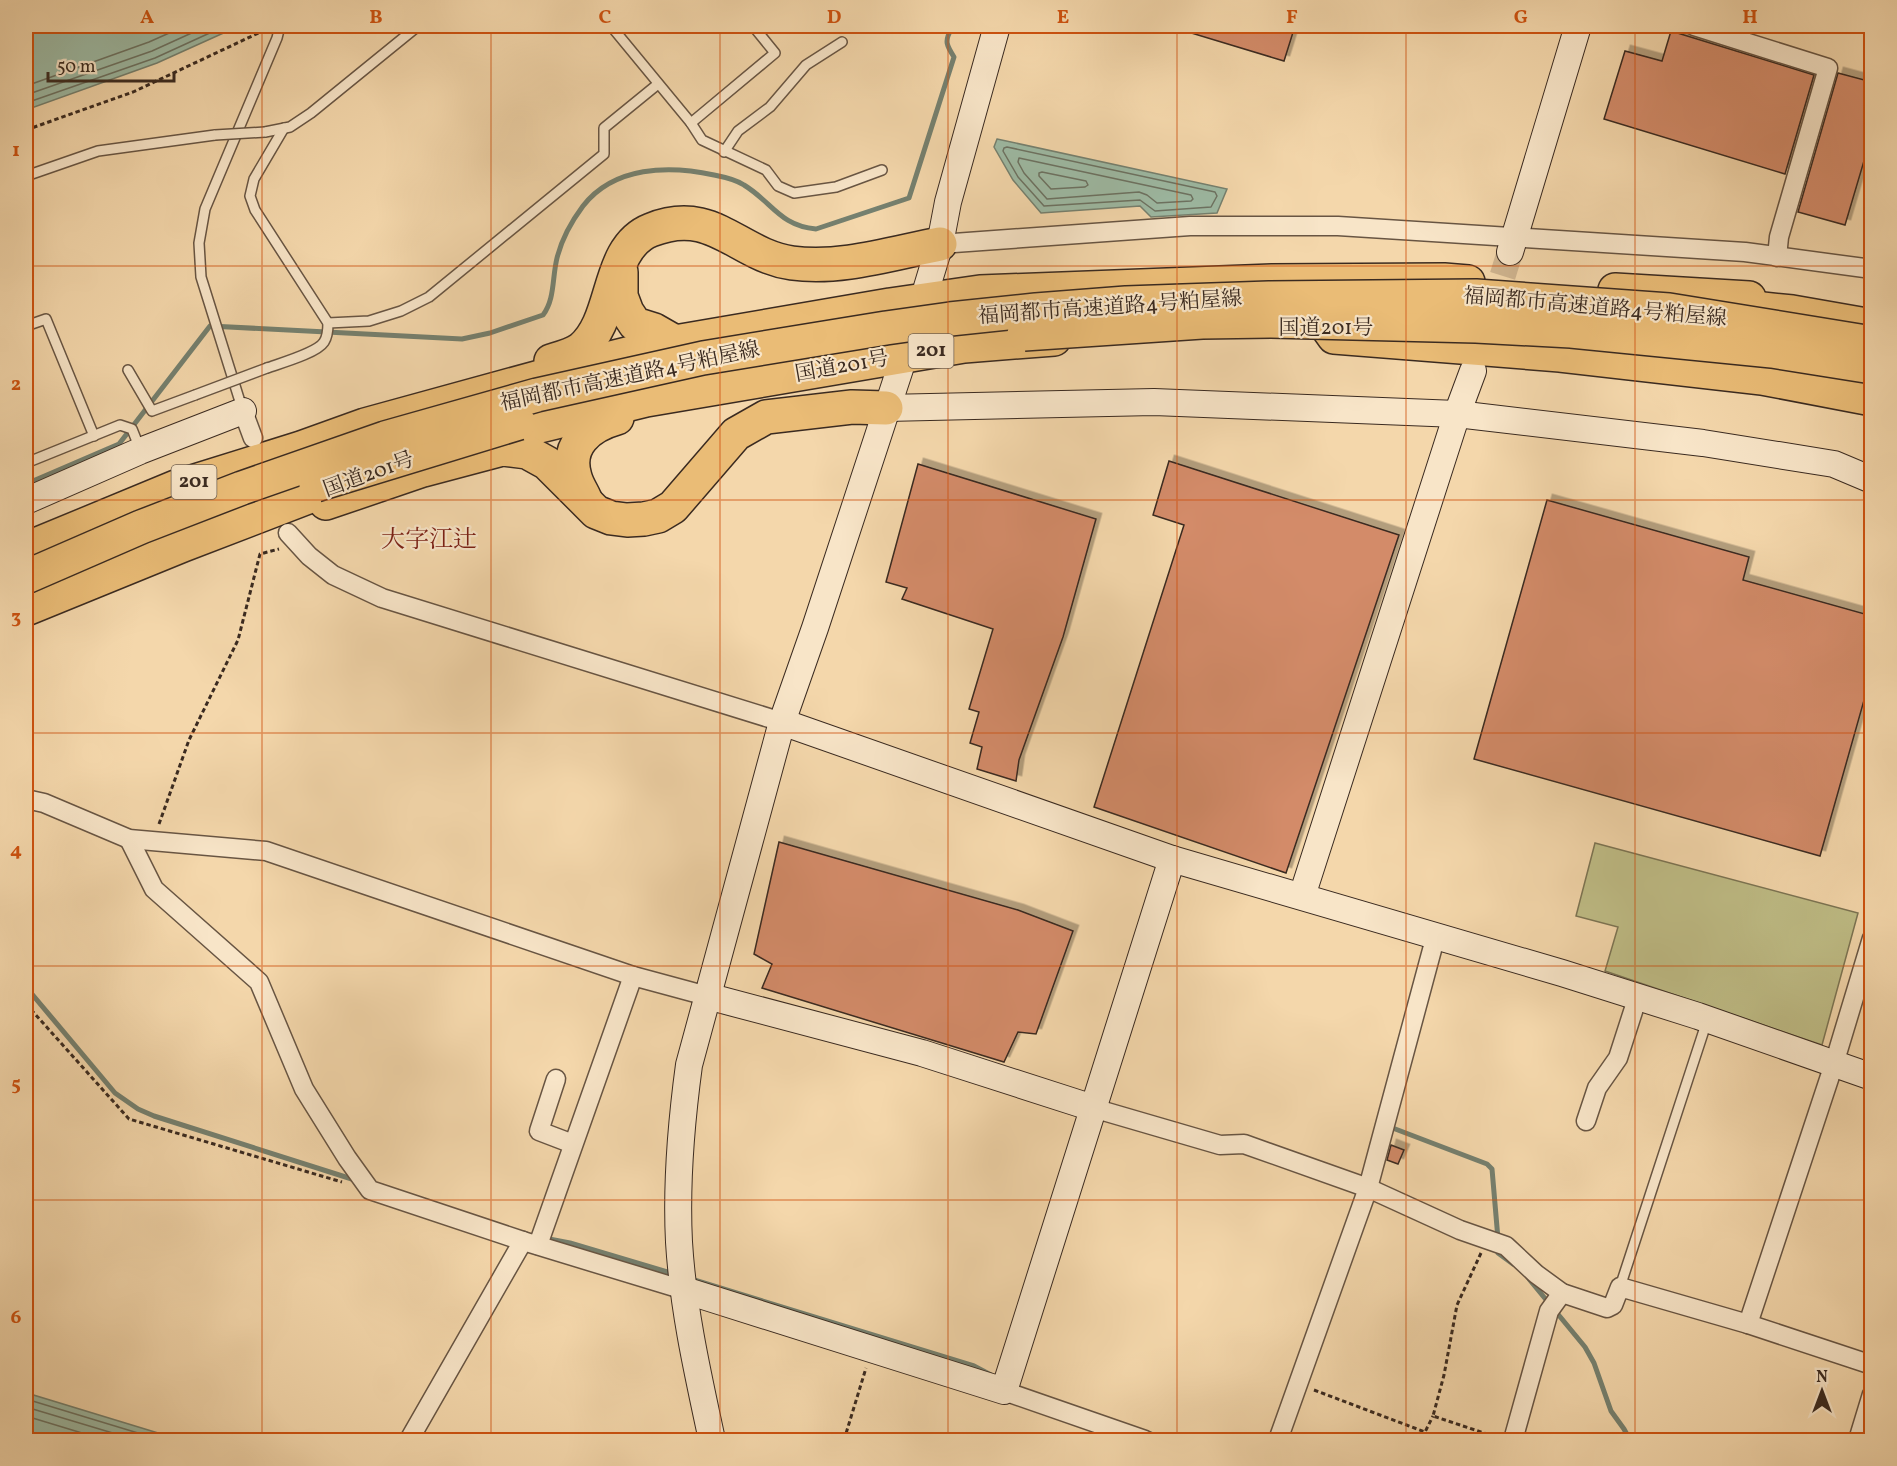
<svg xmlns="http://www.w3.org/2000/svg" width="1897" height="1466" font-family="Vollkorn,'Noto Serif JP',serif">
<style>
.green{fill:#bfbd86;stroke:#7c7453;stroke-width:1.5}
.water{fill:#9dbaa4;stroke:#75806f;stroke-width:1.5}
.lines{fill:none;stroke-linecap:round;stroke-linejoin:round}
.shore{stroke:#6c7262;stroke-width:1.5}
.stream{stroke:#75806f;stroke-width:5}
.building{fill:#d38b69;stroke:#3a2a20;stroke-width:1.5;filter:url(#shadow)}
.secondary-tunnel{stroke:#cfb48f;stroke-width:26;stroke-dasharray:26 13;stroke-linecap:butt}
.lane-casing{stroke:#685543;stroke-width:12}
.street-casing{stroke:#685543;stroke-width:21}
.secondary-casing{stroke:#3a2a20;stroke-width:28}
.highway-casing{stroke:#3a2a20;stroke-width:36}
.path{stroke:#3a2a20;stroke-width:3;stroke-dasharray:4.5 3;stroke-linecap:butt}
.lane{stroke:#f8e5c8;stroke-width:9}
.street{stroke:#f8e5c8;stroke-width:18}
.secondary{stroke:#f8e5c8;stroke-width:26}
.highway{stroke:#eabc76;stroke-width:33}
.lane-bridge-casing{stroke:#685543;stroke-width:12;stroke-linecap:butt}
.highway-bridge-casing{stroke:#3a2a20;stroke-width:36;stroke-linecap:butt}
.lane-bridge{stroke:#f8e5c8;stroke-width:9}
.highway-bridge{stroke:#eabc76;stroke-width:33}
.grid{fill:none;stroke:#ce520f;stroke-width:1.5;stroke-opacity:0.55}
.labels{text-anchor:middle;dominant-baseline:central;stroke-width:4.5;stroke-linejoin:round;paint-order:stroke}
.shield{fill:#f8e5c8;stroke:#736252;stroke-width:1.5}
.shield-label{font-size:20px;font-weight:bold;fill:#3a2a20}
.street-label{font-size:21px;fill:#3a2a20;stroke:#f8e5c8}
.quarter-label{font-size:24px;fill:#7a1f14;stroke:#f8e5c8}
.neatline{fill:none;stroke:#ce520f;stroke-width:2}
.grid-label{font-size:20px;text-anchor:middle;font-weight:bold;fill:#ce520f}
</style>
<defs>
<filter id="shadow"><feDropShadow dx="5.5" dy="-5.5" stdDeviation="0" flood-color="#0004"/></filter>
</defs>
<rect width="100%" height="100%" fill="#f4d7ab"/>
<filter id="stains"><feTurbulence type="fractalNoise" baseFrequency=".00333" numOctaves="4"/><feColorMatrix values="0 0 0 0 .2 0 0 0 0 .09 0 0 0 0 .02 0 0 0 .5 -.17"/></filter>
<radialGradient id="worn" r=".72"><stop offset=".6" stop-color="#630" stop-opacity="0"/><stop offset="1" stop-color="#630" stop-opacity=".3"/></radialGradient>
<polygon class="green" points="1595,843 1858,913 1822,1045 1605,971 1618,927 1576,916"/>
<g class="water">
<polygon points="26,26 239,26 157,63 26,110"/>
<polygon points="997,139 1227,189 1217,213 1151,217 1140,206 1041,213 1013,180 994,147"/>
<polygon points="26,1392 27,1393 181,1440 26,1440"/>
</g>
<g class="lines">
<g class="shore">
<polyline points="26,86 149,42 185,26"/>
<polyline points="26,95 152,51 207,26"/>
<polyline points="26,103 155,58 225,26"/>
<polygon points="1007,147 1215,192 1217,196 1211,207 1155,211 1140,200 1044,206 1018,177 1003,151 1004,148"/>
<polygon points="1019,158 1191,195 1193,199 1191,201 1157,203 1147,195 1139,192 1047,199 1024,173 1018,162"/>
<polygon points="1042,172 1086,181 1088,185 1085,187 1051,189 1039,176 1039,173"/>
<polyline points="26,1399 161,1440"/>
<polyline points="26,1407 136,1440"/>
<polyline points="26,1416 105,1440"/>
</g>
<g class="stream">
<path d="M26 484 119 444 210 326 462 339 490 333 543 315C555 299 552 278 557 258 562 238 571 222 583 206 614 166 669 165 714 175 724 177 735 179 744 185 772 202 780 226 816 229L909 198 954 57C947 46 944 41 951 30L962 27 971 30"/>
<polyline points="26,987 115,1093 138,1109 154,1116 355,1180"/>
<polyline points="1390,1127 1487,1164 1492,1169 1498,1239"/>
<polyline points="544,1238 570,1243 674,1274"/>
<polyline points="1498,1248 1498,1253 1513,1264"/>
<polyline points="691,1279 974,1366 991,1375"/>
<polyline points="1529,1279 1585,1347 1594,1363 1611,1411 1624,1429 1630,1440"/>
<polyline points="1145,1432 1169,1440"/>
</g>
</g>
<g class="building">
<polygon points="1178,26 1295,26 1284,61 1178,29"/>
<polygon points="1671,31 1814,75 1785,174 1604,119 1625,51 1662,61"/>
<polygon points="1838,73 1872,82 1872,134 1845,225 1798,212"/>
<polygon points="1169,461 1399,535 1286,873 1094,807 1184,525 1153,515"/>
<polygon points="918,464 1096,519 1063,637 1019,760 1016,781 977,769 982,747 970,743 979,712 969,709 993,629 902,599 907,588 886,582"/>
<polygon points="1547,500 1749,557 1743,580 1872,616 1872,672 1820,856 1474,759"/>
<polygon points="779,842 1018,910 1073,931 1036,1034 1018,1032 1004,1062 762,988 772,964 754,954"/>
<polygon points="1391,1145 1404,1150 1398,1164 1387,1160"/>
</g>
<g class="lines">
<polyline class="secondary-tunnel" points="1491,313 1510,252"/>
<g class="lane-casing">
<g id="lane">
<polyline points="611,26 691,123 702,140 766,170 778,186 794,193 836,187 882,170"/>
<polyline points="691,123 775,53 753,26"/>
<polyline points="265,132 290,127 311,113 418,26"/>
<polyline points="724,152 738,131 770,107 806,65 842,42"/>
<polyline points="26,176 98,151 215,135"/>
<polyline points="328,323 369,321 401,311 429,297 604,154 604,128 658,84"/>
<polyline points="26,326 46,319 94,436"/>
<path d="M267 368C281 363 317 353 324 342 328 336 328 329 328 323L255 210 250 196 254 179 284 128"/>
<polyline points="128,370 152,411 195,395"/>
<polyline points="242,408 201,277 199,243 205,209 277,38 280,26"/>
<polyline points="26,463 120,425 132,429 140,449"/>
<polyline points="1620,1287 1707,1021"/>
</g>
</g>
<g class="street-casing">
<g id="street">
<polyline points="1694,26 1828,68 1779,237 1777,257"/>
<polyline points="940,244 1190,226 1338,226 1745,252 1872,269"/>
<polyline points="243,411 253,438"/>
<polyline points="288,533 309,556 333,575 382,598 782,722"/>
<polyline points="26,799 44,803 129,839 266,851 633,976 707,996"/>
<polyline points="129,839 154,889 259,982 304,1089 347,1158 370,1190 523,1241 684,1290"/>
<polyline points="556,1079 539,1131 573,1144"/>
<polyline points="1093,1108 1220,1145 1244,1144 1368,1188 1460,1230 1506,1246 1536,1274 1562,1293 1607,1308 1613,1305 1620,1287 1748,1324 1872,1365"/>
<polyline points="1586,1121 1597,1088 1618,1058 1638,996"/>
<polyline points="538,1245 633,976"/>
<polyline points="1748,1324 1834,1064 1872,938"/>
<polyline points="1004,1391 1145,1440"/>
<polyline points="409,1440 523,1241"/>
<polyline points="1278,1440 1368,1188 1436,935"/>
<polyline points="1513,1440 1549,1311 1562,1293"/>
<polyline points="1858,1440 1872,1394"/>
</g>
</g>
<g class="secondary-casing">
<g id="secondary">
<polyline points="1510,252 1578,26"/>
<polyline points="927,287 940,244 948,202 997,26"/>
<polyline points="886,408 1154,402 1457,414 1703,443 1834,464 1872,480"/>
<polyline points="26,501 140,451 243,411"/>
<polyline points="782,722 1172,859 1562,973 1698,1016 1872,1077"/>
<polyline points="1302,896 1457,414 1473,371"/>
<polyline points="707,996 922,1053 1093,1108"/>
<polyline points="684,1290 1004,1391 1172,859"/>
<path d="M712 1440C698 1375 683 1309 679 1242 676 1183 681 1124 689 1065L782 722 815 628 900 369"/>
</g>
</g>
<g class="highway-casing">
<g id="highway">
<polyline points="621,272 621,296 627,312 635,324 654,330 675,342"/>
<polyline points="1615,290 1749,298"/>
<polyline points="1726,305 1792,312 1872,326"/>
<polyline points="1329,330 1334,337 1560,355 1762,378 1872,399"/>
<path d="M551 361C561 358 573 355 581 349 617 320 605 248 651 230 713 205 737 255 792 263 840 270 893 253 940 244"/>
<polyline points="491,438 646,400 964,346 1054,339"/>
<path d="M585 499C582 492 577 485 575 477 565 445 589 426 617 418"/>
<polyline points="326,503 423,470 502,449 527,452 547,463 596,512 611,518 627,520 644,519 658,516 673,507 736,434 766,417 852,407 886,408"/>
<polyline points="26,549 176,487 301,448 365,425 591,363 675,342 890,305 980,292 1272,281 1444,280 1468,282"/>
<polyline points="26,609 183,545 347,482"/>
</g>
</g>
<g class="path">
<polyline points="26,130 133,92 267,29"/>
<polyline points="159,824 189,740 238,640 260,554 279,549"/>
<polyline points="26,1004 129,1119 342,1182"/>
<polyline points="1481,1253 1457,1305 1444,1375 1433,1416 1496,1437"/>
<polyline points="1314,1390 1425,1432 1433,1416"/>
<polyline points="844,1440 866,1368"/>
</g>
<use href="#lane" class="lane"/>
<use href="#street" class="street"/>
<use href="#secondary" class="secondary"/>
<use href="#highway" class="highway"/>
<g class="lane-bridge-casing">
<g id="lane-bridge">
<polyline points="215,135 265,132"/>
<polyline points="195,395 267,368"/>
</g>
</g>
<g class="highway-bridge-casing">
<g id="highway-bridge">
<polyline points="1024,334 1202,322 1271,321 1476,326 1571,331 1772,351 1872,367"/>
<polyline points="316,485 519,423"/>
<polyline points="26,577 141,527 242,488 385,438 537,395 703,358 886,328 950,319 1036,310 1126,303 1269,298 1476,296 1669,310 1872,343"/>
</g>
</g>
<use href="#lane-bridge" class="lane-bridge"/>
<use href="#highway-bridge" class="highway-bridge"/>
</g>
<path class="grid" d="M262 26V1440M491 26V1440M720 26V1440M948 26V1440M1177 26V1440M1406 26V1440M1635 26V1440M26 266H1872M26 500H1872M26 733H1872M26 966H1872M26 1200H1872"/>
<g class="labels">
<g class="shield">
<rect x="908.5" y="334" width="45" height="34" rx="4.5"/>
<rect x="171.5" y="465" width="45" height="34" rx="4.5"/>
</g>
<g class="shield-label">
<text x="931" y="351">201</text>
<text x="194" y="482">201</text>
</g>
<g class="street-label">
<text transform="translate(1110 308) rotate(-4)">福岡都市高速道路4号粕屋線</text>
<text transform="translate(1595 308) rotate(5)">福岡都市高速道路4号粕屋線</text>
<text x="1326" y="328">国道201号</text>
<text transform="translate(842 367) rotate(-10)">国道201号</text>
<text transform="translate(630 377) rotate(-12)">福岡都市高速道路4号粕屋線</text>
<text transform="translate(369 475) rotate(-20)">国道201号</text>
</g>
<g class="quarter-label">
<text x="429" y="541">大字江辻</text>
</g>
</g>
<rect width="1897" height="1466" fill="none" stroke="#f4d7ab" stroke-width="66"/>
<g transform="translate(1822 1391)" stroke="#f8e5c8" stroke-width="4.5" paint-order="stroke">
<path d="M0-4.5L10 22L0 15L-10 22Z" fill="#3a2a20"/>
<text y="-9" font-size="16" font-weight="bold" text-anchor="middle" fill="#3a2a20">N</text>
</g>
<path d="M48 72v9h126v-9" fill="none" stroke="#3a2a20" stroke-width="3"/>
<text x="57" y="72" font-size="18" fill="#3a2a20" stroke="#f8e5c8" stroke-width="4.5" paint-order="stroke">50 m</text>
<rect x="33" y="33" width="1831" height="1400" class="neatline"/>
<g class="grid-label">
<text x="147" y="23">A</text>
<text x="376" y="23">B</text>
<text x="605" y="23">C</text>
<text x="834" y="23">D</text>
<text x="1063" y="23">E</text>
<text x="1292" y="23">F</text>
<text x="1521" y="23">G</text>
<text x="1750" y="23">H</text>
<text x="16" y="156">1</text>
<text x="16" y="390">2</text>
<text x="16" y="623">3</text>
<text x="16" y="856">4</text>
<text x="16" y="1090">5</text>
<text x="16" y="1323">6</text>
</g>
<rect width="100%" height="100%" filter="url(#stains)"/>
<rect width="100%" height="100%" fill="url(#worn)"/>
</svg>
